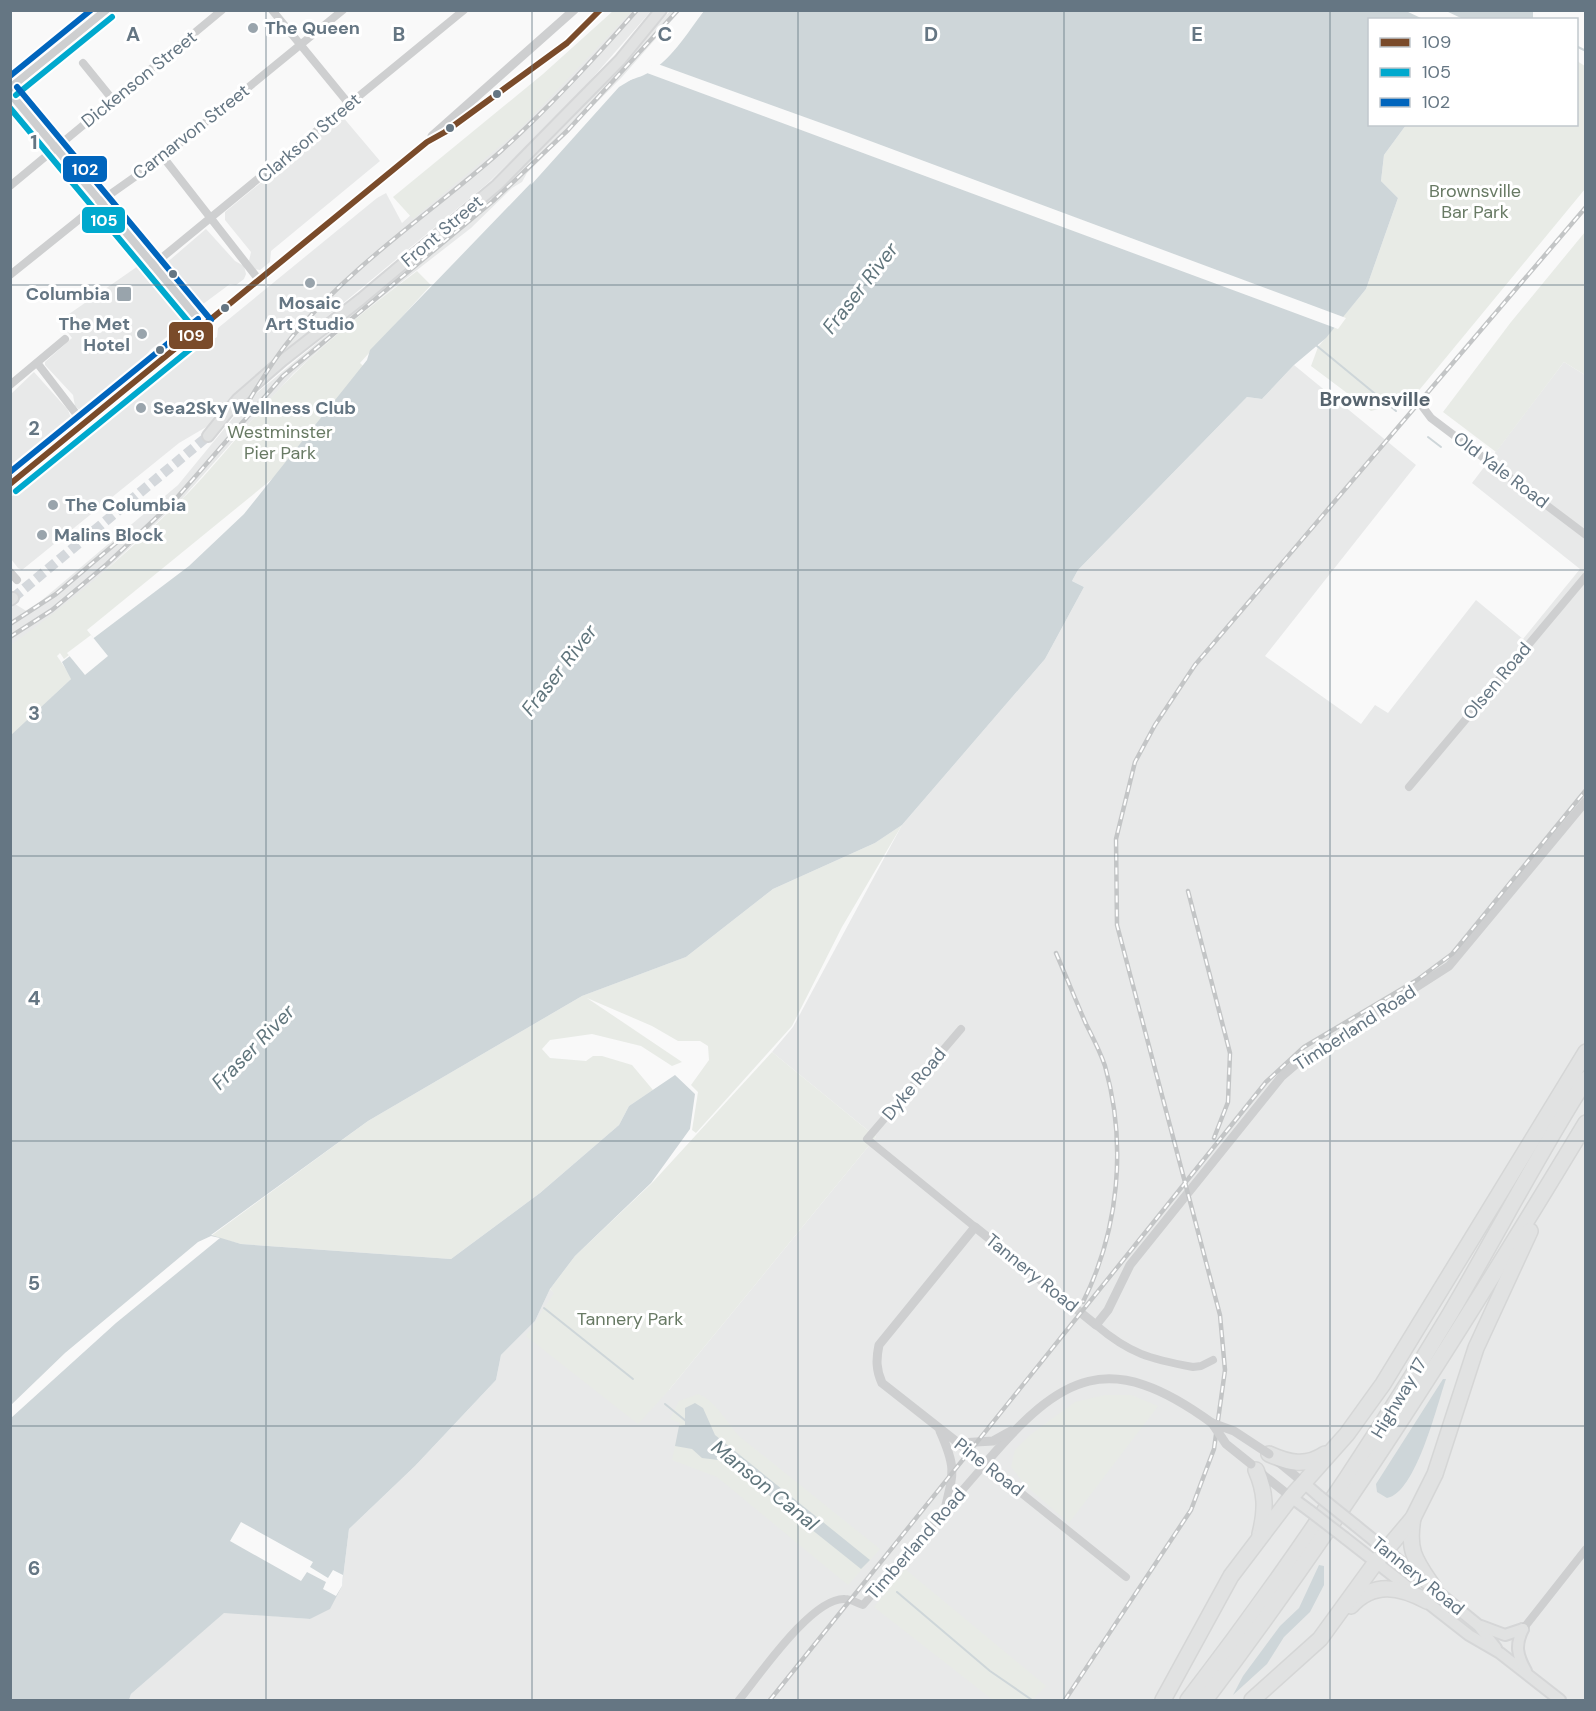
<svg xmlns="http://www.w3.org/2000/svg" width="1596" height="1711" font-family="'DM Sans',sans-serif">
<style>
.built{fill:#e8e9e9}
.green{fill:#e8ebe6}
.water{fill:#ced6d9}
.pier{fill:#f9f9f9}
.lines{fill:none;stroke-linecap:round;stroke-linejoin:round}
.stream{stroke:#ced6d9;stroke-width:2}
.secondary-tunnel{stroke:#d4d8dc;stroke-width:10;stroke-dasharray:10 5;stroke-linecap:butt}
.secondary-casing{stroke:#d5d6d7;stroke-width:14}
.motorway-casing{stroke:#d5d6d6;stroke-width:18}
.minor{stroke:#cecfd0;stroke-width:8}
.tertiary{stroke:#cecfd0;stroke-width:9}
.secondary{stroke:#e1e2e2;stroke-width:10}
.motorway{stroke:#e1e2e2;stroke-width:15}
.rail-casing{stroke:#c3c5c6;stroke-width:4.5}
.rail{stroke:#fff;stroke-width:2;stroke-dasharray:7;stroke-linecap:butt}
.secondary-bridge-casing{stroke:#d5d6d7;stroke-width:14;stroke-linecap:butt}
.tertiary-bridge{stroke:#cecfd0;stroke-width:9}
.secondary-bridge{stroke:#e1e2e2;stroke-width:10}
.bus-1-casing{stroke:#fff;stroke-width:10}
.bus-2-casing{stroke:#fff;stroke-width:10}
.bus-3-casing{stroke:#fff;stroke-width:10}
.bus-1{stroke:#7a4b2a;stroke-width:6}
.bus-2{stroke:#00a9ce;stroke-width:6}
.bus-3{stroke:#0065bd;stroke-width:6}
.grid{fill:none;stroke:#657683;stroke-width:1.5;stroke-opacity:0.55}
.poi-dot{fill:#99a4ac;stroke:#fff;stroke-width:2}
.bus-dot{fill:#657683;stroke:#fff;stroke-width:2}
.labels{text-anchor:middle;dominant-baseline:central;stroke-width:6;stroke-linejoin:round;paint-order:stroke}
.poi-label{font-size:18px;font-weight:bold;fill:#657683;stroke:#fff;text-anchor:start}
.street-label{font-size:18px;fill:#657683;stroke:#fff}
.park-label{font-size:18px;fill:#687a64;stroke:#fff}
.water-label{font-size:20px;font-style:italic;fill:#60757c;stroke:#fff}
.neighbourhood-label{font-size:20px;font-weight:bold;fill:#57646e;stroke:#fff}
.grid-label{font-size:20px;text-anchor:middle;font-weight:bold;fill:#657683;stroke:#fff;stroke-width:6;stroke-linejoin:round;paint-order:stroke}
.line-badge{stroke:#fff;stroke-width:2}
.badge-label{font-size:16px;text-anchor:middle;font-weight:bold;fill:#fff}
</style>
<rect width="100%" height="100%" fill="#f9f9f9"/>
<g class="built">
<polygon points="621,11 651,11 567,107 487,184 265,368 239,391 213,423 179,443 22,570 18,568 11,559 10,498 85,436 94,425 103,423 201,340 211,341 217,337 218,328 377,198 386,193 402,223 531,105"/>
<polygon points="670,11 680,11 622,77 527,173 522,182 512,188 471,228 345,326 293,374 180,501 80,594 11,648 11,609 15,604 28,612 178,485 247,401 465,220 578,111"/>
<polygon points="342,116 380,161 271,251 270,262 260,270 254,269 249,261 251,252 225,220 225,212"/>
<polygon points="206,229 235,261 244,266 246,274 244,279 236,285 230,284 199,307 164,265"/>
<polygon points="141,264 176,308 186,315 187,321 150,350 140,365 134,366 89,403 90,410 83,413 75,406 73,395 45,365 45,362 72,338 59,321"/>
<polygon points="1564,362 1585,375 1585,1700 129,1700 131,1694 224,1612 310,1619 342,1586 349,1529 415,1466 496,1380 501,1355 535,1321 550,1289 669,1390 876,1137 772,1052 793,1027 902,825 1045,659 1084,587 1072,581 1078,570 1247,397 1262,399 1294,365 1416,465 1265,656 1361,724 1375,705 1388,713 1476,600 1523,639 1580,569 1472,483"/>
<polygon points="34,372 68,410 73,423 68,429 59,428 11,466 11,394"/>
</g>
<g class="green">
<polygon points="613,11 632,11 519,130 413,219 393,197 543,74"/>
<polygon points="1577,61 1585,66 1585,189 1411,400 1371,411 1311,366 1318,347 1366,289 1398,198 1381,181 1384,155 1406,125 1576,124"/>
<polygon points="1585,232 1585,375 1564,362 1496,452 1443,412 1511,322"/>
<path d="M417 271 431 285 360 363 385 387 87 630 108 656 69 655 64 659 60 653 57 656 72 678 11 736V645C71 602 127 554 180 501 221 461 254 413 295 373 333 335 375 303 417 271Z"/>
<polygon points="902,825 842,927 792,1026 696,1133 692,1130 698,1092 691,1085 709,1060 708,1046 700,1041 678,1041 652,1026 587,998 682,1062 672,1066 641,1046 592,1034 550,1040 542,1049 550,1058 586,1061 593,1056 602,1056 632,1065 653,1090 629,1106 619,1125 540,1193 451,1259 241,1244 211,1236 368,1121 582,996 686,957 773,889 875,843"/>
<polygon points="772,1052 876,1137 669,1390 638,1424 526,1336 554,1293 550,1289 575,1256 652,1183"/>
<path d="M698 1394C714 1399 728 1424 740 1437L880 1549 848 1585 717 1477 672 1460 680 1423 670 1419 679 1401Z"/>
<polygon points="1105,1395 1131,1395 1158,1406 1069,1523 1026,1486 1011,1467 1015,1450 1030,1435 1075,1402"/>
<polygon points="905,1569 1046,1686 1032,1700 993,1700 874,1607"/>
</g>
<g class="water">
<path d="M704 11H1533V19L1370 20V124L1406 125 1384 155 1381 181 1398 198 1366 289 1326 338 1294 365 1262 399 1247 397 1078 570 1072 581 1084 587 1045 659 902 825 875 843 773 889 686 957 582 996 368 1121 211 1235 241 1244 451 1259 540 1193 619 1125 629 1106 675 1075 695 1094 690 1129 651 1183 575 1256 550 1289 535 1321 501 1355 496 1380 415 1466 349 1529 342 1586 330 1609 310 1619 224 1613 131 1694 129 1700H11L10 736 71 679 62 662 189 566 244 514 367 360 370 350 532 182 618 86C627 80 635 79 644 75 670 63 687 33 704 11Z"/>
<path d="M1443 1379H1446C1437 1405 1416 1493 1387 1498L1377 1492 1376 1484Z"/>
<polygon points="695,1403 703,1408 715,1435 870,1560 861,1569 726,1461 702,1458 692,1449 675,1446 679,1426 685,1425 685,1408"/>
<polygon points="1319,1565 1324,1566 1324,1585 1310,1612 1284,1637 1267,1664 1233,1695 1243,1676 1280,1626 1299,1608"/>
</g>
<g class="pier">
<polygon points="1406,11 1446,11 1463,19 1423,19"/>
<polygon points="655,63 846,132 1346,318 1338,329 647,73 634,78 619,87 531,185 530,179 618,82 630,74 642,73"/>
<polygon points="91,635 108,656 85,675 67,653"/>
<polygon points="211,1236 220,1238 116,1323 11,1418 11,1405 65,1353 198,1242"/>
<polygon points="241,1522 313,1562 310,1567 328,1578 333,1570 343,1575 342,1586 336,1596 323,1589 326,1582 307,1572 301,1581 230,1541"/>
</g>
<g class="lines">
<g class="stream">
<polyline points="1576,46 1586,51"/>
<polyline points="1317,346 1396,411"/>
<polyline points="1428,437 1441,447"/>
<polyline points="544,1308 633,1379"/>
<polyline points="665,1404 686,1421"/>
<polyline points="897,1592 990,1671 1032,1700"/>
</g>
<polyline class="secondary-tunnel" points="13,598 208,436"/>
<g class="secondary-casing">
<g id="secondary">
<polyline points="208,436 238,399 283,360 361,299 497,185 620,60 661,10"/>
<polyline points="10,600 13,598"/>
<polyline points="1304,1483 1320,1497"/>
<polyline points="1291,1497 1310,1511"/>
<polyline points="1355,1525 1478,1625 1496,1648"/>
<polyline points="1345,1538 1469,1635 1500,1653 1560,1700"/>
<polyline points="1481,1626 1505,1635 1523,1629"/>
<path d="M1523 1629C1515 1645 1517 1655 1526 1671"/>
</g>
</g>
<g class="motorway-casing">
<g id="motorway">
<path d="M1269 1454C1289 1463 1306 1467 1325 1454"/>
<path d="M1256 1470C1266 1493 1266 1510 1260 1534"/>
<path d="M1413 1518C1407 1552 1416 1561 1434 1588"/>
<path d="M1351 1606C1374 1581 1400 1587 1427 1601"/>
<polyline points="1163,1700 1231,1576 1291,1497 1347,1434 1383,1384 1586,1052"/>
<path d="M1188 1700C1283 1577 1370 1448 1450 1314 1496 1236 1537 1156 1586 1079"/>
<path d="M1205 1700C1344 1517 1467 1320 1586 1123"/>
<polyline points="1252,1700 1320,1639 1376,1562 1413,1518 1435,1474 1476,1348 1530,1231"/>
</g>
</g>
<g class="minor">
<polyline points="272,10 349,104"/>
<polyline points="83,63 113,100"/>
<polyline points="10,88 106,10"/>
<polyline points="10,93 204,326"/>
<polyline points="163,157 259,280"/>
<polyline points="10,186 222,10"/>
<polyline points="153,265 464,10"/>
<polyline points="10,275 112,193 163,157 343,10"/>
<polyline points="38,364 84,424"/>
<polyline points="10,385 65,339"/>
<polyline points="1419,402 1431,418 1586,535"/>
<polyline points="10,572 17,580"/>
<polyline points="1409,787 1586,576"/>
<polyline points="961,1029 867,1139 975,1227"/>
<path d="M1096 1325C1130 1354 1150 1359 1193 1367L1201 1366 1213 1360"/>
<polyline points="1523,1629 1586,1549"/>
<path d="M739 1700C759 1676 812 1597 845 1599 851 1599 857 1603 863 1605L985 1464 1126 1577"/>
</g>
<g class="tertiary">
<polyline points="432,136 574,10"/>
<polyline points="10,484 427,142 445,132 567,43 600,10"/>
<path d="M1212 1423C1109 1348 1062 1373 985 1464L882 1383C876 1370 876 1359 879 1345L975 1227 1096 1325 1108 1310 1130 1265 1282 1076 1296 1064 1449 966 1586 801"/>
<path d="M940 1431C956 1467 954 1472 945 1509"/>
<polyline points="959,1443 993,1441 1011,1431"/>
<polyline points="1276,1460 1304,1483"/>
<polyline points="1257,1470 1291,1497"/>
</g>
<use href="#secondary" class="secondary"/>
<use href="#motorway" class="motorway"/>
<g class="rail-casing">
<g id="rail">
<path d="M243 410C260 383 276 355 297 331 357 261 433 211 501 151 550 107 594 59 637 10"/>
<polyline points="10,624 56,594 123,537"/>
<polyline points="10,637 52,610 107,564 174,501 283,376 493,201 568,130 678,10"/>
<polyline points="1188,891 1230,1053 1228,1102 1214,1138"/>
<path d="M1056 953C1066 976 1076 1001 1086 1024 1093 1038 1100 1051 1105 1066 1127 1144 1119 1230 1083 1302"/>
<polyline points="770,1700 1266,1082 1304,1047 1417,980 1452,954 1586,790"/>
<polyline points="1065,1700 1191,1510 1214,1449 1225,1370 1220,1315 1117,925 1116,839 1135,762 1155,725 1195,665 1586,207"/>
</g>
</g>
<use href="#rail" class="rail"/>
<g class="secondary-bridge-casing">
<g id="secondary-bridge">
<polyline points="1320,1497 1355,1525"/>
<polyline points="1310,1511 1345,1538"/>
</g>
</g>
<g class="tertiary-bridge">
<polyline points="1212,1423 1234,1431 1269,1454"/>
<polyline points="1212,1423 1226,1444 1251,1464"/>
</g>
<use href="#secondary-bridge" class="secondary-bridge"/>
<g class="bus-1-casing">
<polyline id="bus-1" points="10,484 427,142 445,132 567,43 600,10"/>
</g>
<g class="bus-2-casing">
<g id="bus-2">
<polyline points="16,95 112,17"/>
<polyline points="10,108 197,332"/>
<polyline points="16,491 210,333"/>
</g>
</g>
<g class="bus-3-casing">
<g id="bus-3">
<polyline points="10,76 91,10"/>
<polyline points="17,87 211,320"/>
<polyline points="10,472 198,319"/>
</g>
</g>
<use href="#bus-1" class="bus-1"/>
<use href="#bus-2" class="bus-2"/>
<use href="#bus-3" class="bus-3"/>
</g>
<path class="grid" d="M266 10V1700M532 10V1700M798 10V1700M1064 10V1700M1330 10V1700M10 285H1586M10 570H1586M10 856H1586M10 1141H1586M10 1426H1586"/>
<g class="poi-dot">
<circle cx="253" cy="28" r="6"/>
<circle cx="310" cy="283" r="6"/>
<rect x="116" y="286" width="16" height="16" rx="3"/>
<circle cx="142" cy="334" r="6"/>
<circle cx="141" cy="408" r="6"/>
<circle cx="53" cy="505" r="6"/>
<circle cx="42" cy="535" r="6"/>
</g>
<g class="bus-dot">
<circle cx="497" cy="94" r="5"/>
<circle cx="450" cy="128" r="5"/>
<circle cx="173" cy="274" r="5"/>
<circle cx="225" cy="308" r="5"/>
<circle cx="160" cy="350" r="5"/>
</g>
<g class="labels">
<g class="poi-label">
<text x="265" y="28">The Queen</text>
<text x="110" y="294" text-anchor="end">Columbia</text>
<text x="310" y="303" text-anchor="middle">Mosaic<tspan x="310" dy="21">Art Studio</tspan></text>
<text x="130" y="324" text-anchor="end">The Met<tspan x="130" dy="21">Hotel</tspan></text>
<text x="153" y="408">Sea2Sky Wellness Club</text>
<text x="65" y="505">The Columbia</text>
<text x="54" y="535">Malins Block</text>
</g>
<g class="street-label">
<text transform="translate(139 79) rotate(-39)">Dickenson Street</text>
<text transform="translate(191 132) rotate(-38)">Carnarvon Street</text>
<text transform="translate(309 138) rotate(-40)">Clarkson Street</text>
<text transform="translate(442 231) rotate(-40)">Front Street</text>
<text transform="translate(1501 470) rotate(37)">Old Yale Road</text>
<text transform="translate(1497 681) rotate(-50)">Olsen Road</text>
<text transform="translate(1355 1028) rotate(-33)">Timberland Road</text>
<text transform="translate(914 1084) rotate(-50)">Dyke Road</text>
<text transform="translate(1032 1273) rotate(39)">Tannery Road</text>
<text transform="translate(1399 1398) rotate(-59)">Highway 17</text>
<text transform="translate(989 1467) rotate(38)">Pine Road</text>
<text transform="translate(916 1544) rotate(-49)">Timberland Road</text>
<text transform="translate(1418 1576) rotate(39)">Tannery Road</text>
</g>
<g class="park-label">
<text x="1475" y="191">Brownsville<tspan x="1475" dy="21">Bar Park</tspan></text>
<text x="280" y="432">Westminster<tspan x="280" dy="21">Pier Park</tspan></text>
<text x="630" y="1319">Tannery Park</text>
</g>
<g class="water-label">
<text transform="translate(860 288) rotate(-52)">Fraser River</text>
<text transform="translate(559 670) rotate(-52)">Fraser River</text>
<text transform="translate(253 1047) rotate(-46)">Fraser River</text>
<text transform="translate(765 1485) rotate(39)">Manson Canal</text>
</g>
<g class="neighbourhood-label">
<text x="1375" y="399">Brownsville</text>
</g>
</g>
<g class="grid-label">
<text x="133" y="41">A</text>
<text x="399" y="41">B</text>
<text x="665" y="41">C</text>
<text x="931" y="41">D</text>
<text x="1197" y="41">E</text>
<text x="34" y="149">1</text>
<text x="34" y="435">2</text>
<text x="34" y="720">3</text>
<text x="34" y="1005">4</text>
<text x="34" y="1290">5</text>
<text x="34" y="1575">6</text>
</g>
<g class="line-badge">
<rect x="62" y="155" width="46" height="28" rx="6" fill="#0065bd"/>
<rect x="81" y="206" width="45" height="28" rx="6" fill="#00a9ce"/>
<rect x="168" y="321" width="46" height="29" rx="6" fill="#7a4b2a"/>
</g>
<g class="badge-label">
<text x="85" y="175">102</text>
<text x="104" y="226">105</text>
<text x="191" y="341">109</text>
</g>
<rect width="1596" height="1711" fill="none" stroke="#657683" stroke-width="24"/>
<rect x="1368" y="18" width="210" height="108" fill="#ffffff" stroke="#c1c8cd" stroke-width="1.5"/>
<rect x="1380" y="38" width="30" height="9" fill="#7a4b2a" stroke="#c1c8cd" stroke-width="1.5"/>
<text x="1422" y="48" font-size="18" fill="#657683">109</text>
<rect x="1380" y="68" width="30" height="9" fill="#00a9ce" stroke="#c1c8cd" stroke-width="1.5"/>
<text x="1422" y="78" font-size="18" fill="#657683">105</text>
<rect x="1380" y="98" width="30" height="9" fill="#0065bd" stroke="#c1c8cd" stroke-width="1.5"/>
<text x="1422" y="108" font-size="18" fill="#657683">102</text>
</svg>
